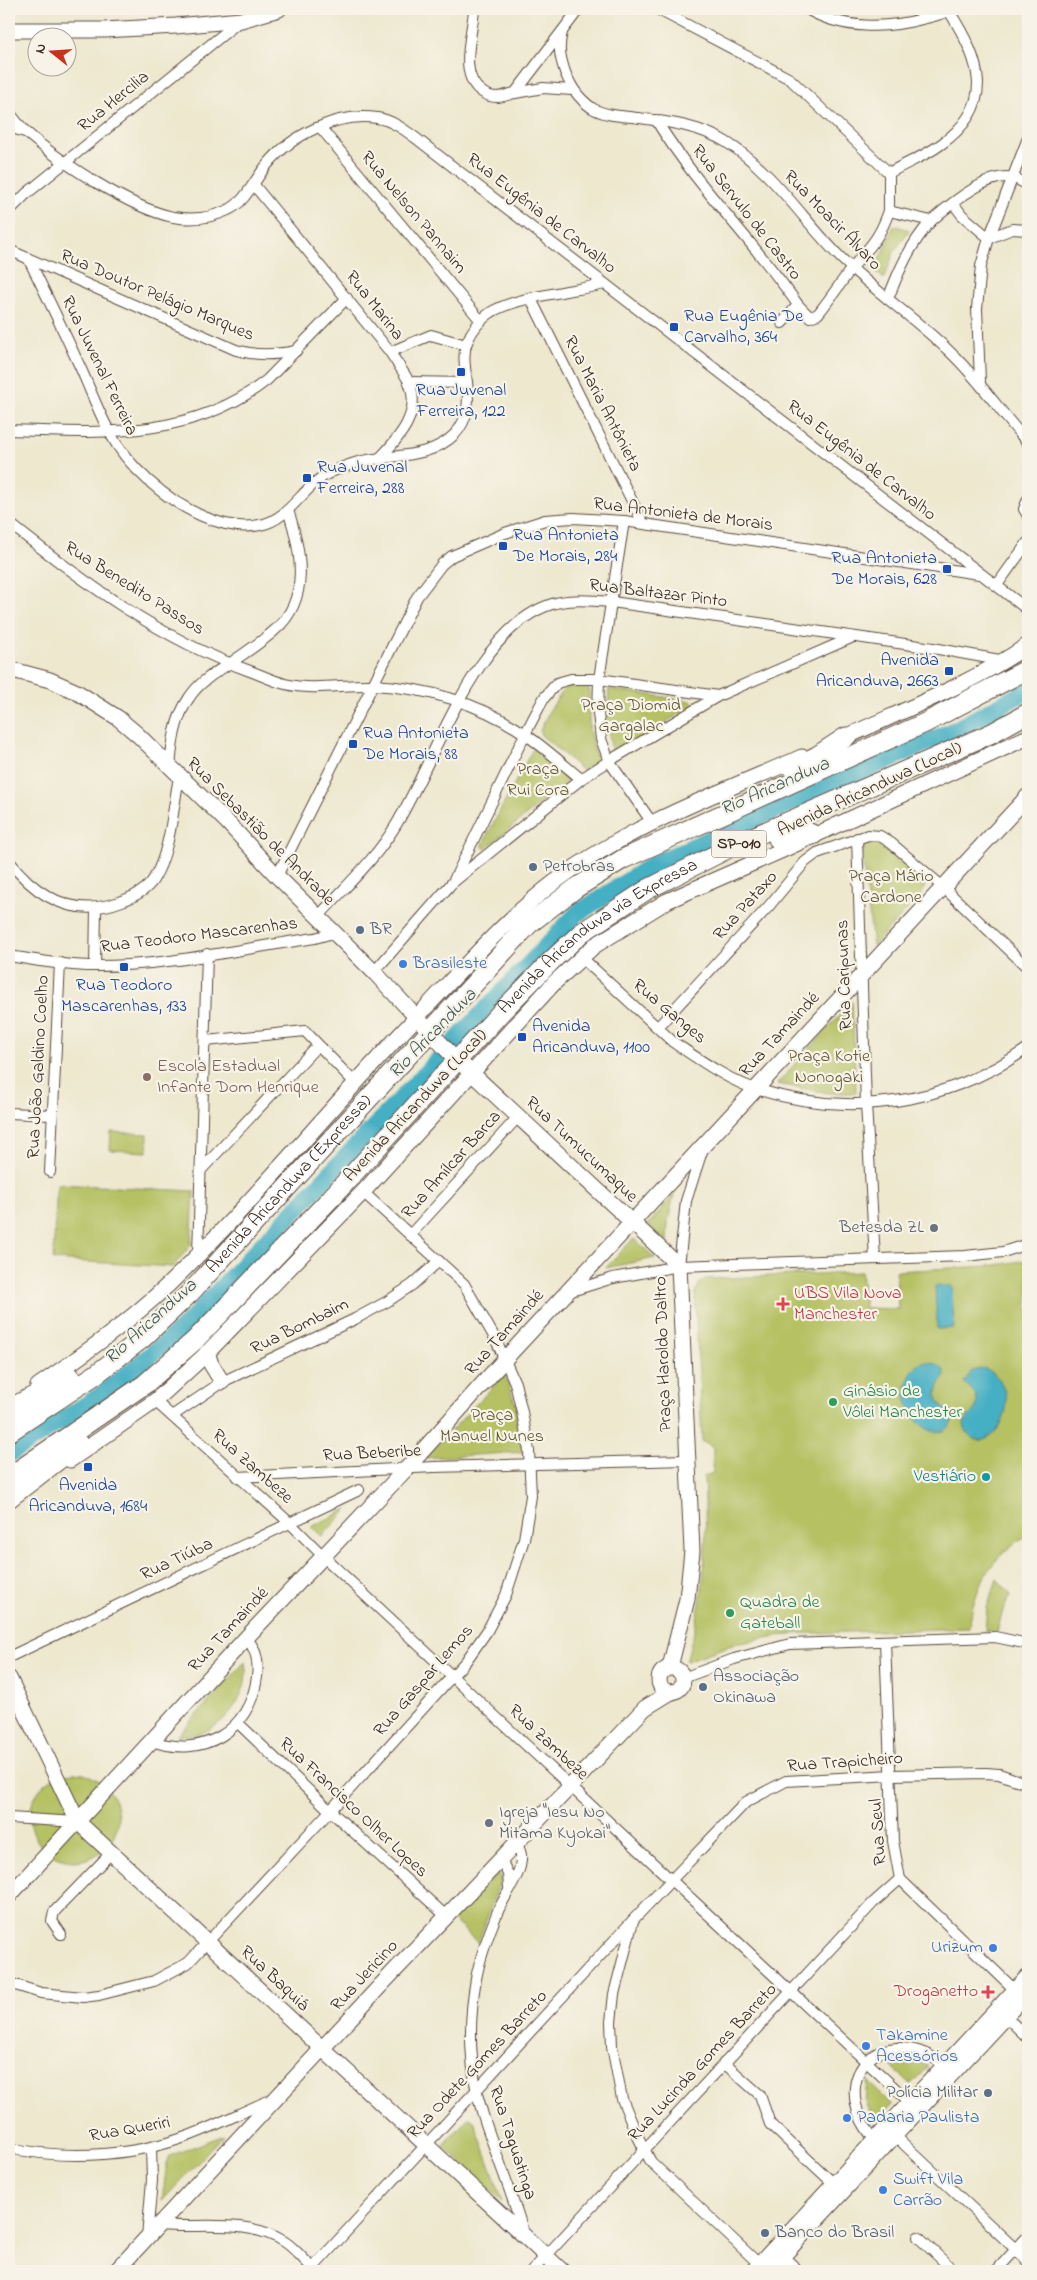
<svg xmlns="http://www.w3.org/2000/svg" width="1037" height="2280" font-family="'Indie Flower',sans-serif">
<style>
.green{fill:#b5c163;stroke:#787640}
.water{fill:#44afc3;stroke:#406c70}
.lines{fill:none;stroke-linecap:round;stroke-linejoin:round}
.river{stroke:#44afc3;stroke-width:18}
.street-casing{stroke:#564639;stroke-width:12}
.secondary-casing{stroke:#564639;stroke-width:17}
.highway-casing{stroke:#564639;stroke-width:21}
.street{stroke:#fff;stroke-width:10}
.secondary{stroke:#fff;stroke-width:15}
.highway{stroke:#fff;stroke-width:19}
.transit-dot{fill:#1a4fb4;stroke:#f7f3e8;stroke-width:2}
.service-dot{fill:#5c6f8a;stroke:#f7f3e8;stroke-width:2}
.shop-dot{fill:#3f7fe0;stroke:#f7f3e8;stroke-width:2}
.education-dot{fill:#8d6e63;stroke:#f7f3e8;stroke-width:2}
.worship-dot{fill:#6b7280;stroke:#f7f3e8;stroke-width:2}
.health-dot{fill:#e0444e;stroke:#f7f3e8;stroke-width:2}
.leisure-dot{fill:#2e9e5b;stroke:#f7f3e8;stroke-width:2}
.culture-dot{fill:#0f9aa8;stroke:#f7f3e8;stroke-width:2}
.labels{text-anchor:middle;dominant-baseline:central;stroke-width:4.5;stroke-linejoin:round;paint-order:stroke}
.shield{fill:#f7f3e8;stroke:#73665b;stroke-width:1}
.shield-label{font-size:16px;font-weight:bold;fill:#3b2a1e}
.street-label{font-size:18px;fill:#3b2a1e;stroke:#f7f3e8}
.transit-label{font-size:18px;fill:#164399;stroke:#f7f3e8;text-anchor:start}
.park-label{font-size:18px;fill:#605733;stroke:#f7f3e8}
.service-label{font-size:18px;fill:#4e5e75;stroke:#f7f3e8;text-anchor:start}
.shop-label{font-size:18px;fill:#366cbe;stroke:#f7f3e8;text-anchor:start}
.education-label{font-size:18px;fill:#785e54;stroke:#f7f3e8;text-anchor:start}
.worship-label{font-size:18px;fill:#5b616d;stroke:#f7f3e8;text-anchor:end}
.health-label{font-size:18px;fill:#be3a42;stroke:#f7f3e8;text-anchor:start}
.leisure-label{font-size:18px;fill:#27864d;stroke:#f7f3e8;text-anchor:start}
.culture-label{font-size:18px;fill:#0d838f;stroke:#f7f3e8;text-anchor:end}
.water-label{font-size:19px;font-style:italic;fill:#3e5958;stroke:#f7f3e8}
</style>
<rect width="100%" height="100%" fill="#f7f3e8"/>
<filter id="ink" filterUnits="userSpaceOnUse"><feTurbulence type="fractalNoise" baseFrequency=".02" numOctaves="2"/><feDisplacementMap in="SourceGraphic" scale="10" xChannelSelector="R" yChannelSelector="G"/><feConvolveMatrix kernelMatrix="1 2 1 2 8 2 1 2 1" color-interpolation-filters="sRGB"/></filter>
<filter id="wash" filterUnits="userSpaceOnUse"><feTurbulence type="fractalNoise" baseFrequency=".0096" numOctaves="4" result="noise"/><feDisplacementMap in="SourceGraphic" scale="20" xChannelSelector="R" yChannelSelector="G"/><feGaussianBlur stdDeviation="1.12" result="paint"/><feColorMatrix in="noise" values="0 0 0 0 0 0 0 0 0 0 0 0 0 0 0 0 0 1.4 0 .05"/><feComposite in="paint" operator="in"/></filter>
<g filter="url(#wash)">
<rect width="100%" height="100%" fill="#eee8cf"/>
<g class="green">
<polygon points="894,225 909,230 894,252 884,279 872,268 884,251"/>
<polygon points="589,685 589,730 597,760 583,771 541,735 540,731 549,711 566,687"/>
<polygon points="609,689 691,701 694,705 612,755 607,720"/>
<polygon points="534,747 570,779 485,849 483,847 483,843"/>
<polygon points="871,841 883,843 925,884 923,892 873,946 862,855 864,845"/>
<polygon points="852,1002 856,1093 829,1093 777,1084"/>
<polygon points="111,1132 148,1134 147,1152 110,1150"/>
<polygon points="57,1184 194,1191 191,1245 173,1267 53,1260"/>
<polygon points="674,1194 668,1222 667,1242 648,1225"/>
<polygon points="634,1239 655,1258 606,1268 630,1242"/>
<path d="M1028 1260V1535C991 1555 974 1587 969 1628L787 1634 735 1644 686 1661C707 1593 707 1546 704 1476L713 1473V1449L707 1443 702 1442 695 1295 699 1284 705 1279 861 1272 865 1308 898 1309 896 1271 989 1266Z"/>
<polygon points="504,1375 519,1412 524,1452 425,1458"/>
<polygon points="348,1509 322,1536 311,1527"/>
<polygon points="997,1579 1011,1595 1003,1610 997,1632 985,1631 987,1608"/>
<path d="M245 1662C251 1690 229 1722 204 1732 196 1735 185 1735 177 1736Z"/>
<circle cx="74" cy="1817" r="44"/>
<polygon points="496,1873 501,1876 501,1879 478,1943 452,1919"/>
<polygon points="897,2057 906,2058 928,2066 911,2084 885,2060"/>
<polygon points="867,2081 892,2105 876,2122 865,2102"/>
<polygon points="470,2118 474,2121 503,2201 443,2146 467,2119"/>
<polygon points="224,2135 162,2201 167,2163 170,2156"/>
</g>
<g class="water">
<polygon points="935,1286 952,1286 954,1328 937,1329"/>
<path d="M927 1362C936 1362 945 1367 945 1376 937 1386 932 1399 945 1408 949 1411 951 1411 954 1415 945 1458 891 1411 910 1376 913 1368 919 1363 927 1362Z"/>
<path d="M984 1368C993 1371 999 1378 1003 1386 1018 1423 978 1462 964 1426 964 1414 983 1412 975 1394 972 1389 967 1386 964 1382L972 1371Z"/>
</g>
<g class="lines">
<polyline class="river" points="9,1454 100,1396 181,1330 578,913 654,864 957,729 1028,690"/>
</g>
</g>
<g filter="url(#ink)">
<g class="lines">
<g class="street-casing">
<g id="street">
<path d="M474 9C473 34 457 75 482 92 486 95 492 97 497 97 503 97 509 94 515 93L579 9"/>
<polyline points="657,9 790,79 889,173"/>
<path d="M807 9C842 30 887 29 926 18 934 16 945 14 951 9"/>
<path d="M949 11C981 61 997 105 940 145 925 156 906 163 889 173V211L931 221C948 206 984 176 1007 177 1015 177 1022 181 1028 186"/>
<path d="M562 32C558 48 560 57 565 72 571 87 578 98 592 108 605 116 624 116 639 118 669 122 700 126 726 142 772 170 803 220 840 257 874 291 915 318 949 351 979 379 1001 413 1028 443"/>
<polyline points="515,93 543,88 572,90"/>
<path d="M9 112C14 119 20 126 26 132 58 161 130 208 173 217 192 220 210 219 228 210 246 202 254 180 267 165 291 135 338 112 377 118 392 120 405 130 417 139L1028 610"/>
<path d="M656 120C697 187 754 241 798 305L782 323"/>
<polyline points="9,127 25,132"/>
<polyline points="320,127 481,321"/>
<path d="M254 185 390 352C396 362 404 372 409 382 422 413 399 438 379 459"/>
<polyline points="953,203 962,215 989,238 1012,229 1028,230"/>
<polyline points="9,211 26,194 241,20"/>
<path d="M9 250 236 350C257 356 274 355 296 351"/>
<path d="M29 260C47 296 64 332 81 369 90 389 98 411 109 431 127 467 166 500 202 516 220 524 240 529 260 525 291 519 303 485 331 472 341 468 352 463 363 461 395 454 430 459 455 434 469 419 469 400 467 382 465 369 462 352 468 340 472 330 481 319 490 313 514 297 574 291 605 284"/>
<polyline points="531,299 643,523"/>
<path d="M888 299C899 270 910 245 931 221"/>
<path d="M798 305 810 317 818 314C830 299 840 284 851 269 869 247 879 240 889 211"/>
<polyline points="390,352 431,335 466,345"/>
<polyline points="980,381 977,309 981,266 989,238 1028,138"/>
<polyline points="409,382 467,383"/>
<path d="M9 430C99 433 191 440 267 380L347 298"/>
<polyline points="1028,499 1024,509 1028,516"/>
<polyline points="624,521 599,679 598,713 601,739 609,761 653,824"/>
<path d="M9 523C82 581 160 639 250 671 261 675 273 681 285 684 314 691 343 684 372 685 425 687 482 704 525 734 545 748 563 764 581 779"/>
<polyline points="997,585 1028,542"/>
<path d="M170 767C172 744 175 718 189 698 199 682 216 672 232 662 246 652 262 642 275 630 311 599 301 550 288 510"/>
<polyline points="857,838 866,1104 875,1259"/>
<path d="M9 861C38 898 75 919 122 901 133 897 146 891 153 880 170 854 173 808 179 777"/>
<polyline points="277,876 417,597 442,564 452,556 505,533 545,520 573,518 624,521 979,574"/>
<polyline points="454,880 525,734 544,698 557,683 571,679 599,679 718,696"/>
<path d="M318 917C345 887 375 860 396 825 436 759 475 628 552 604 571 598 592 601 612 602L933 648 1005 661"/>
<path d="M9 956C36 960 64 966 92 966 163 967 245 948 315 938L333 933"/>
<path d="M581 957 673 1042C697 1058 729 1081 756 1089 850 1119 947 1104 1028 1048"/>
<polyline points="95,966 96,909"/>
<polyline points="374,972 452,883 581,779 609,761 718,696 851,638"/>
<polyline points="658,1027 769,906 805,862 817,853 868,835 880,836 891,843 943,887 1028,968"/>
<polyline points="206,1041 305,1031 354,1082"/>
<polyline points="9,1113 52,1115"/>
<polyline points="1027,1150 1028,1151"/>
<polyline points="201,1170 318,1045"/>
<polyline points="50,1172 60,963"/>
<polyline points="410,1235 518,1117"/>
<polyline points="198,1254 207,954"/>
<polyline points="679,1266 686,1201 703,1148"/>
<polyline points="568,1292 613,1278 679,1266 965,1256 1003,1252 1028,1244"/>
<polyline points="155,1401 291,1524 324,1557 914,2106"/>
<polyline points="172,1416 222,1382 355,1319 388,1301 412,1285 439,1261"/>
<polyline points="238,1477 434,1467 687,1460"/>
<polyline points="885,1641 893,1841 900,1879 1019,1994"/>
<polyline points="9,1657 359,1490"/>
<polyline points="683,1678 734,1659 790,1644 995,1637 1028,1644"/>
<polyline points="238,1723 325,1806 447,1917"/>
<path d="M152 1741C203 1759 250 1731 257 1677 259 1662 257 1649 246 1638"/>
<polyline points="9,1818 78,1822"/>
<path d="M517 1844C519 1849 522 1853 521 1859 521 1875 505 1895 498 1911 489 1933 480 1956 476 1979 468 2023 469 2072 483 2115 496 2155 512 2193 524 2234"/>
<polyline points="501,1860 508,1874 509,1887"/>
<polyline points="633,1921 614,1994 611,2022 612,2046 622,2099 637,2135 651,2162 759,2264"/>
<polyline points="61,1934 52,1921 54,1912 111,1853"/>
<polyline points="9,1983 41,1993 83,1997 99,1995 154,1981 188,1963 330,1811 466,1661 487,1631 506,1595 524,1539 531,1496 529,1451 522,1412 515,1383 496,1340 464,1284 363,1192"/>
<polyline points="1002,2013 1028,2038"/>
<polyline points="724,2063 760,2095 770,2124 834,2184"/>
<polyline points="891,2132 1028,2261"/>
<path d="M879 2144C819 2083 881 2012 949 2069"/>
<path d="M9 2148C71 2161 142 2156 201 2131 225 2121 248 2109 271 2100"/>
<path d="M161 2225C202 2229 248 2218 285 2242 297 2250 305 2262 316 2271"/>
<polyline points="918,2237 954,2271"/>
<polyline points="147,2238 152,2180 151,2147"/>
<polyline points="779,2253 799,2271"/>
<polyline points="310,2271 633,1920 746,1802 786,1781 892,1775 986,1773 999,1774 1028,1784"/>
<polyline points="532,2271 873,1903 900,1879"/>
<polyline points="996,2271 1028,2236"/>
</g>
</g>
<g class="secondary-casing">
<g id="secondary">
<polyline points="9,30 104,30 176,26 241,20 279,9"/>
<polyline points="9,669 50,680 77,692 118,718 138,735 227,822 277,876 376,974 450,1053 679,1266 692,1551 687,1599 670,1667"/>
<path d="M837 741C901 711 970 685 1028 645"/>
<polyline points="207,1352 211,1364 222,1382"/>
<path d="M38 1386C84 1354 129 1322 169 1284 256 1200 332 1105 416 1018 461 971 504 920 556 881 629 826 719 793 802 757"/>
<polyline points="70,1460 155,1401 204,1356 363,1192 554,983 594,946 667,901 785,849 1028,737"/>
<circle cx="671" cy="1680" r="12"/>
<polyline points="9,1678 78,1822 562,2271"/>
<polyline points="9,1896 246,1638 407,1468 505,1359 1028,796"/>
<polyline points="116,2271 381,1985 645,1708 671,1692"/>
<polyline points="753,2271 1028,1976"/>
<polyline points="769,2271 1028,1992"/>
</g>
</g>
<g class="highway-casing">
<g id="highway">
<polyline points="793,768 817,756 846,737"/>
<path d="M778 839C789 835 802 826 813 835"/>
<polyline points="9,1409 71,1377"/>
<path id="s1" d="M9 1432 95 1375 143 1338 190 1293 529 924 576 888 623 859 925 723 1028 669"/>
<path id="s2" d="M9 1477 145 1384 194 1341 331 1198 503 1010 550 962 581 933 648 889 739 843 992 733 1028 713"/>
<polyline points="9,1498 79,1444"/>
</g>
</g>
<use href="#street" class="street"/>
<use href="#secondary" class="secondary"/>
<use href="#highway" class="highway"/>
</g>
</g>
<g class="transit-dot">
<rect x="669" y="322" width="10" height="10" rx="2.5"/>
<rect x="456" y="367" width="10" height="10" rx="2.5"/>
<rect x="302" y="473" width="10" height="10" rx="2.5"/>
<rect x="498" y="541" width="10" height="10" rx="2.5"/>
<rect x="942" y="564" width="10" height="10" rx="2.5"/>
<rect x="944" y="666" width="10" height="10" rx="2.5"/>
<rect x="348" y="739" width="10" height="10" rx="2.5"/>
<rect x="119" y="962" width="10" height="10" rx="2.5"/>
<rect x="517" y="1032" width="10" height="10" rx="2.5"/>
<rect x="83" y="1462" width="10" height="10" rx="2.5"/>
</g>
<g class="service-dot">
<circle cx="533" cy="867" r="5"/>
<circle cx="360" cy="930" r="5"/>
<circle cx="703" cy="1687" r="5"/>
<circle cx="988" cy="2093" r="5"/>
<circle cx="765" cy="2233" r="5"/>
</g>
<g class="shop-dot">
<circle cx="403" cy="964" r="5"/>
<circle cx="993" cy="1948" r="5"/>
<circle cx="866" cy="2046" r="5"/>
<circle cx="847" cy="2118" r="5"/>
<circle cx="883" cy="2190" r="5"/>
</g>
<circle class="education-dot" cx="147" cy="1077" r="5"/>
<g class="worship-dot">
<circle cx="934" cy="1228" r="5"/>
<circle cx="489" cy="1823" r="5"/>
</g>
<g class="health-dot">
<path d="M780.5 1296.5h5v5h5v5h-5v5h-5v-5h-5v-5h5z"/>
<path d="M985.5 1984.5h5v5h5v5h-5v5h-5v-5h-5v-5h5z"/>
</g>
<g class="leisure-dot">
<circle cx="833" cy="1402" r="5"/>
<circle cx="730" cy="1613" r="5"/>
</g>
<circle class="culture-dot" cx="986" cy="1477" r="5"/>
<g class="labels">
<rect class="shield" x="711.5" y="830.5" width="55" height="27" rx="4"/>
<g class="shield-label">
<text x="739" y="844">SP-010</text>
</g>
<g class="street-label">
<text transform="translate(114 102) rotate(-39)">Rua Hercilia</text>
<text transform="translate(413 213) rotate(50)">Rua Nelson Pannaim</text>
<text transform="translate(746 213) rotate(52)">Rua Servulo de Castro</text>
<text transform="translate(541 214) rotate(38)">Rua Eugênia de Carvalho</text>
<text transform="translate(832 221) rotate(46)">Rua Moacir Álvaro</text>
<text transform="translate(157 296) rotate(23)">Rua Doutor Pelágio Marques</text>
<text transform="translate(374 306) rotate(52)">Rua Marina</text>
<text transform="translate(99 366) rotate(64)">Rua Juvenal Ferreira</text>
<text transform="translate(602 404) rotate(63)">Rua Maria Antônieta</text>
<text transform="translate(861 461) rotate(38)">Rua Eugênia de Carvalho</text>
<text transform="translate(683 515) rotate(7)">Rua Antonieta de Morais</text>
<text transform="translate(134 589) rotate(32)">Rua Benedito Passos</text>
<text transform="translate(658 594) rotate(7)">Rua Baltazar Pinto</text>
<text transform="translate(870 790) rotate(-25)">Avenida Aricanduva (Local)</text>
<text transform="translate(260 832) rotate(45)">Rua Sebastião de Andrade</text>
<text transform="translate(746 906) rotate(-48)">Rua Pataxo</text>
<text transform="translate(199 936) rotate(-7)">Rua Teodoro Mascarenhas</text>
<text stroke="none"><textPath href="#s2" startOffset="804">Avenida Aricanduva via Expressa</textPath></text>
<text transform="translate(845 975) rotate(-92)">Rua Caripunas</text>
<text transform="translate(669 1012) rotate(40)">Rua Ganges</text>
<text transform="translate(780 1035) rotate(-47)">Rua Tamaindé</text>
<text transform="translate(39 1067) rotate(-87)">Rua João Galdino Coelho</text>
<text transform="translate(416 1106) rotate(-47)">Avenida Aricanduva (Local)</text>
<text transform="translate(581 1150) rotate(43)">Rua Tumucumaque</text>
<text transform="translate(452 1165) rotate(-48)">Rua Amílcar Barca</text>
<text stroke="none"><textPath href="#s1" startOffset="376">Avenida Aricanduva (Expressa)</textPath></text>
<text transform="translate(300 1327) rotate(-26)">Rua Bombaim</text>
<text transform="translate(505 1333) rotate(-48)">Rua Tamaindé</text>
<text transform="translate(664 1354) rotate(-92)">Praça Haroldo Daltro</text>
<text transform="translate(372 1454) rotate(-3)">Rua Beberibe</text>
<text transform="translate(252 1467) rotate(42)">Rua Zambeze</text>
<text transform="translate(177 1560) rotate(-25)">Rua Tiúba</text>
<text transform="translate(229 1630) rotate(-47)">Rua Tamaindé</text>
<text transform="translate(424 1681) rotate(-49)">Rua Gaspar Lemos</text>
<text transform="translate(548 1743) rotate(43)">Rua Zambeze</text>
<text transform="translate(845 1763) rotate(-4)">Rua Trapicheiro</text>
<text transform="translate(353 1808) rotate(43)">Rua Francisco Olher Lopes</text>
<text transform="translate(879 1832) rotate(-94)">Rua Seul</text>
<text transform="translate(365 1976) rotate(-47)">Rua Jericino</text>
<text transform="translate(274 1979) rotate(43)">Rua Baquiá</text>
<text transform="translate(703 2063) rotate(-47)">Rua Lucinda Gomes Barreto</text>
<text transform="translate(478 2065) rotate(-47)">Rua Odete Gomes Barreto</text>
<text transform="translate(130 2130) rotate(-10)">Rua Queriri</text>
<text transform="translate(512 2143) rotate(72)">Rua Taguatinga</text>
</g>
<g class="transit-label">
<text x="684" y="317">Rua Eugênia De<tspan x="684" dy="21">Carvalho, 364</tspan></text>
<text x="461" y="391" text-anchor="middle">Rua Juvenal<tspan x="461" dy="21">Ferreira, 122</tspan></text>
<text x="317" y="468">Rua Juvenal<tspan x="317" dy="21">Ferreira, 288</tspan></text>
<text x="513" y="536">Rua Antonieta<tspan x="513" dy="21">De Morais, 284</tspan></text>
<text x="937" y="559" text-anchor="end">Rua Antonieta<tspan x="937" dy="21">De Morais, 628</tspan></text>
<text x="939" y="661" text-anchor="end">Avenida<tspan x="939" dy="21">Aricanduva, 2663</tspan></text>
<text x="363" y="734">Rua Antonieta<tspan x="363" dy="21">De Morais, 88</tspan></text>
<text x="124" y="986" text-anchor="middle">Rua Teodoro<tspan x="124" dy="21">Mascarenhas, 133</tspan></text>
<text x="532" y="1027">Avenida<tspan x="532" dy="21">Aricanduva, 1100</tspan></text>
<text x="88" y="1486" text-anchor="middle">Avenida<tspan x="88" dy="21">Aricanduva, 1684</tspan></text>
</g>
<g class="park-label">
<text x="631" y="706">Praça Diomid<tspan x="631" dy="21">Gargalac</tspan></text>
<text x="538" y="770">Praça<tspan x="538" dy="21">Rui Cora</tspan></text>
<text x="891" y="877">Praça Mário<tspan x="891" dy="21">Cardone</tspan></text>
<text x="829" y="1057">Praça Kotie<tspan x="829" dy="21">Nonogaki</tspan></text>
<text x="492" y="1416">Praça<tspan x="492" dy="21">Manuel Nunes</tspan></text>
</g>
<g class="service-label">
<text x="543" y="867">Petrobras</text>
<text x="370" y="930">BR</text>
<text x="713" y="1677">Associação<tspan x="713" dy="21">Okinawa</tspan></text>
<text x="978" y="2093" text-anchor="end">Polícia Militar</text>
<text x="775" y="2233">Banco do Brasil</text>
</g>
<g class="shop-label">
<text x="413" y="964">Brasileste</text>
<text x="983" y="1948" text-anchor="end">Urizum</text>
<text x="876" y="2036">Takamine<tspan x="876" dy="21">Acessórios</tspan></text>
<text x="857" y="2118">Padaria Paulista</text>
<text x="893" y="2180">Swift Vila<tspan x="893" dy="21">Carrão</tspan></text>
</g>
<g class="education-label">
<text x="157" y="1067">Escola Estadual<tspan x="157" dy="21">Infante Dom Henrique</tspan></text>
</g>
<g class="worship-label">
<text x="924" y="1228">Betesda ZL</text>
<text x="499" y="1813" text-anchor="start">Igreja "Iesu No<tspan x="499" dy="21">Mitama Kyokai"</tspan></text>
</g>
<g class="health-label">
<text x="794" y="1294">UBS Vila Nova<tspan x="794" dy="21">Manchester</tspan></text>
<text x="978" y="1992" text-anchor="end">Droganetto</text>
</g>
<g class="leisure-label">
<text x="843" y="1392">Ginásio de<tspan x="843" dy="21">Vôlei Manchester</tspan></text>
<text x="740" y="1603">Quadra de<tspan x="740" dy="21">Gateball</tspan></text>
</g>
<g class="culture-label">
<text x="976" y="1477">Vestiário</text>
</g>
<g class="water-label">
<text transform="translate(775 787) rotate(-24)">Rio Aricanduva</text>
<text transform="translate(433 1034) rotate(-46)">Rio Aricanduva</text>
<text transform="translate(151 1322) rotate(-42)">Rio Aricanduva</text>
</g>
</g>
<rect width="1037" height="2280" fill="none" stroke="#f7f3e8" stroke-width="30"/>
<g transform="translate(52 52) rotate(287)"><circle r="24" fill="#f7f3e8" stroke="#aca397"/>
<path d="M0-4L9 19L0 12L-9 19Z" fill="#c8321e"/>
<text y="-8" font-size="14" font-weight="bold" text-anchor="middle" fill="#3b2a1e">N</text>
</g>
</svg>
